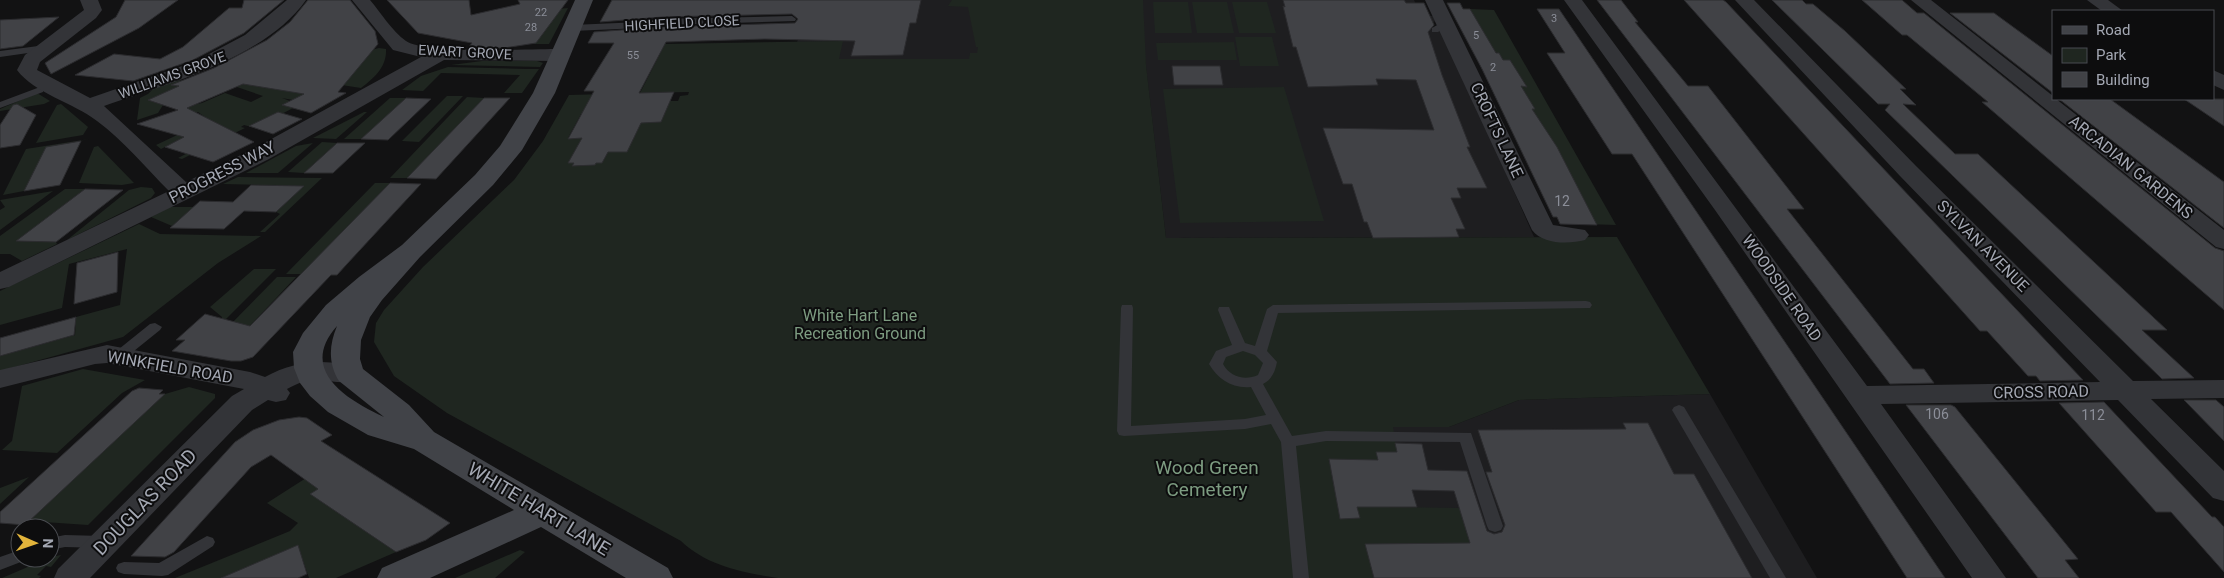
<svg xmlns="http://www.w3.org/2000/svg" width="2224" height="578" font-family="Roboto,sans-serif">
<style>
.built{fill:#1e1e20}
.green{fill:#1f2620}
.building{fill:#414246;stroke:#2c2c2f}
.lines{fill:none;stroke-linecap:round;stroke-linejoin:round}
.lane{fill:#333438;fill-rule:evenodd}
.street{fill:#333438;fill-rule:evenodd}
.secondary{fill:#414348;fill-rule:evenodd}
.labels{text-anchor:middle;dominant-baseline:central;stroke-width:4;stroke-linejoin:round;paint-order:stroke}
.far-number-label{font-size:11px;fill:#8b8e98}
.far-street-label{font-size:14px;fill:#a4a8b3;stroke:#0d0d0e}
.number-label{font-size:14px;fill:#8b8e98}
.street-label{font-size:16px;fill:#a4a8b3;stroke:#0d0d0e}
.park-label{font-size:16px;fill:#7d9c81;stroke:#0d0d0e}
.near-park-label{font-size:19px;fill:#7d9c81;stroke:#0d0d0e}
.near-street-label{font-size:19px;fill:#a4a8b3;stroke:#0d0d0e}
</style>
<rect width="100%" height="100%" fill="#121213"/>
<g class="built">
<polygon points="810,0 1414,0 1421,15 1433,16 1435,21 1427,29 1443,30 1534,237 1166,238 1145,59 838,59 794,52"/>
<polygon points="1710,394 1817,578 1321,578 1318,426 1449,427 1519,400"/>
</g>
<g class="green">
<path d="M952 0H1143L1146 65 1166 238 1617 237 1710 394 1519 400 1449 427H1393L1397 452H1376L1389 507 1460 508 1470 543 1366 544 1374 578H778C744 573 707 566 681 541L447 413 394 376 374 342 376 323 384 310 423 267 514 180 543 141 569 95 608 94 607 113 581 114 568 138H582L569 162 574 163 572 166 595 165 596 163H602L608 152 627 151 641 123 661 122 670 101H678L680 96 688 95 689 92 640 93 665 44 843 41 839 59H969L970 53H977L978 47H976L968 7 948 6Z"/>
<polygon points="1153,2 1188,2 1192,33 1155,33"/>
<polygon points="1192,2 1227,2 1234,33 1197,33"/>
<polygon points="1232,2 1267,2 1276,33 1239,33"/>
<polygon points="568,8 549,44 534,44 558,9"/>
<polygon points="1470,9 1494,10 1616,225 1585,224 1498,53 1470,47 1469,45 1487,43"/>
<polygon points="1235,37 1272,37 1279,66 1240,66"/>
<polygon points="1234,42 1237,60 1158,60 1156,43"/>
<path d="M379 48 386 49C387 67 374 78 361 88L335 84 304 102 282 98 290 101 283 105 293 108 255 128 244 125 241 127 245 128 182 159 178 158 213 140 203 128 161 149 156 145 209 120 198 112 184 117 183 107 202 103 225 93 251 102 263 96 231 85Z"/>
<polygon points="482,61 537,61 543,63 540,67 451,65"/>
<polygon points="448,67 527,69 539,69 522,93 504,93 520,75 441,73 423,91 402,90 421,76"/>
<polygon points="179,80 187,83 148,100 163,105 158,113 137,120 140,98 148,94 153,89"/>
<polygon points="1284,87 1324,221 1180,223 1163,89"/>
<polygon points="37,93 50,101 44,104 0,111 0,109"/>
<polygon points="447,96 463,96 419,142 402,141"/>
<polygon points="467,97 484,98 408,178 390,178"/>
<polygon points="390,98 406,98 362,139 344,139"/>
<polygon points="61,104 88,127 83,135 36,143 57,105"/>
<polygon points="364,112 367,112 336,139 313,138"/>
<polygon points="89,139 47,147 24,191 3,195 26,149"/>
<polygon points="322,142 337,143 304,173 288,172"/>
<polygon points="313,143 278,173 246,173 296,146"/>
<polygon points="98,146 134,183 122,185 79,183 94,147"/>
<polygon points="238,177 322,178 265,232 260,232 280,214 276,212 303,186 223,184"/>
<polygon points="375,183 390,183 303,274 286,274"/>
<polygon points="141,187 152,188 155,193 151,198 67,240 129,190"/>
<polygon points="65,189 85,189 16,241 56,242 57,244 22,261 10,254 0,254 0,236"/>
<polygon points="53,191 0,230 0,210 5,207 0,200"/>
<polygon points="170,207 194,207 172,226 151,217"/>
<polygon points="139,224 160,234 261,236 218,263 123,337 0,371 0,356 75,335 76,317 120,305 127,249 69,264 62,308 0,325 0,291"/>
<polygon points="254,269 276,269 220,325 222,317 210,307"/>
<polygon points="277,277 296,277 246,330 226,329"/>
<polygon points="83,369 145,380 122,393 57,453 2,450 12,441 22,386"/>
<polygon points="189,387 215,394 215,398 88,525 29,521 165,394"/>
<polygon points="342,455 357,464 311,494 396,552 336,578 309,578 298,546 234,578 175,578 290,531 298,523 267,503"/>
<polygon points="29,477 0,504 0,488"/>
<polygon points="520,550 525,552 495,578 455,578"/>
<polygon points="61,555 51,567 46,566 37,575 41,576 39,578 2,578 51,557"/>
</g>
<g class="building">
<polygon points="125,0 178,0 139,28 51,74 45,63 116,17"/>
<polygon points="244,0 284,0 244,33 193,60 133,81 75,75 114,54 160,59 183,47 229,8 242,8"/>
<polygon points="308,0 350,0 375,31 378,44 338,92 346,93 311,113 282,105 304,94 243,84 187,108 254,142 213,162 165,147 184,137 137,124 178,110 148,100 179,86 171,85 214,68 267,40 290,22"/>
<polygon points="387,0 469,0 471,15 520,4 518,0 568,0 536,43 504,48 468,48 472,43 418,33"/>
<polygon points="612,0 921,0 916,23 910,23 903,55 851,56 855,41 765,39 666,42 639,93 674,92 661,122 641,123 627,152 608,152 602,163 596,163 595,165 572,166 574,163 568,163 582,138 568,139 594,91 584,91 614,43 588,43 594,32 662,27 795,23 798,19 792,14 662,17 600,22"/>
<polygon points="1283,0 1404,0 1406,3 1424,3 1434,25 1428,32 1442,75 1470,147 1467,147 1487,188 1457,188 1461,198 1451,198 1465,229 1456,229 1459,237 1373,238 1367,222 1364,222 1352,184 1343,184 1323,128 1434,130 1416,80 1376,79 1378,85 1308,87 1296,47 1293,47 1283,6 1285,7"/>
<polygon points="1597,0 1621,0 1638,22 1635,22 1688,86 1708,86 1804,209 1787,209 1913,369 1924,369 1934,383 1890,384"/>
<polygon points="1684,0 1723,0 1726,2 2083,380 2040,381 2036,376 2028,376 1987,331 1980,331"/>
<polygon points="1772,0 1802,0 1806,4 1813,4 1845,31 1906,89 1900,89 1916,105 1903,104 1955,154 1978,154 2167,330 2142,330 2194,378 2162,379 1885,110 1890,104 1878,104"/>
<polygon points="1862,0 1902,0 1917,13 1924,13 2215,248 2224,251 2224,310 1982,102 1988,102 1907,35 1902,35"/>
<polygon points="1447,3 1460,3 1463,9 1470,9 1496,53 1499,53 1503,60 1510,60 1527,87 1521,86 1535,109 1532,109 1557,147 1597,225 1560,224 1557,217 1553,217 1482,69"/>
<polygon points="1537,9 1559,9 1945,578 1907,578 1632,154 1612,154 1547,53 1565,53"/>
<polygon points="1950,13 1994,13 2053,56 2053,93"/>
<polygon points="59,17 23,46 0,49 0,20"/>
<polygon points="1172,66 1220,66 1223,85 1174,85"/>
<polygon points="406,98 431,99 388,140 361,139"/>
<polygon points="484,98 510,98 436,179 407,178"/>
<polygon points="2059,99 2110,99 2224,182 2224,228"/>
<polygon points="2184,99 2224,99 2224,126"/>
<polygon points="17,104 36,115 20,145 0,148 0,125 13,105"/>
<polygon points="278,112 302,119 273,134 249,126"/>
<polygon points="81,141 60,185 24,191 46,147"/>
<polygon points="337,143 365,143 333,173 304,173"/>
<polygon points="390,183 421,184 347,264 337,275 331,275 253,357 241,361 231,361 172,351 185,340 176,340 205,314 250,326"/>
<polygon points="251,185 304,186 276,212 244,211 224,229 170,228 200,201 233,202"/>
<polygon points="85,189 123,190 56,242 16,241"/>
<polygon points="118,252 117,292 74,304 77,263"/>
<polygon points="76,317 74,335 0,356 0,338"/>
<polygon points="139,388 163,390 159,394 165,394 25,525 0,523 0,512 132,391"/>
<polygon points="2184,400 2216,400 2224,407 2224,441"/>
<polygon points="2104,402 2212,517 2215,517 2224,527 2224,572 2171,512 2156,512 2059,403"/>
<polygon points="1906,405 1951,405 1955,407 2078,559 2065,560 2079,578 2038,578"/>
<polygon points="299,417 307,418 332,435 321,441 450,523 426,540 396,552 310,494 318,489 271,455 251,467 174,552 165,557 131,556 235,442 253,430 279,420"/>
<polygon points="1623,423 1648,423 1674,474 1694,474 1752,578 1374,578 1365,544 1470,543 1454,491 1412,490 1417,507 1357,507 1360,518 1340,519 1329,459 1378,460 1376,452 1397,452 1395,443 1422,444 1428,470 1467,471 1487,531 1494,534 1502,532 1505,525 1486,472 1492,472 1478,430 1626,429"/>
<polygon points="298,545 307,574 298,578 221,578"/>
</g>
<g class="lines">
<g class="lane">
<polygon points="792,16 796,19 795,21 662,25 641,28 572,31 568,28 572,25 641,22 662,19"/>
<polygon points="1446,20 1449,21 1449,25 1438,32 1432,32 1432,28"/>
<polygon points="46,45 49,46 49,50 0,57 0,51"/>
<polygon points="40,87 43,88 43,92 0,108 0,102"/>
<path d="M1586 301 1590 302 1592 305 1590 308 1278 313 1267 351 1277 362C1275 372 1272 379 1263 384L1292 436 1326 431 1471 433 1503 526 1501 530 1495 532 1489 530 1487 526 1460 442 1326 441 1296 446 1309 578H1293L1281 442 1271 424 1245 429 1124 436 1119 435 1117 431 1121 308 1122 305H1132L1133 308 1131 426 1245 419 1266 415 1251 387C1232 389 1218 379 1209 364L1216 351 1232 345 1218 310 1219 307H1229L1245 343 1255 346 1267 309 1273 305ZM1243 351 1255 355 1263 363 1258 375C1245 381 1230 377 1223 364L1226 357Z"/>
<polygon points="155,323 162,327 160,330 124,359 114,359 112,356 114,353 150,324"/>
<polygon points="1679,405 1684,407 1786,578 1770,578 1672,410 1674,407"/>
<polygon points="65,535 102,536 108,538 110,542 108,546 102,548 65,547 50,550 50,538"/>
<polygon points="207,536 213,538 215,542 213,546 168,575 162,576 124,574 118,572 116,568 118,564 124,562 159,563"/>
<polygon points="20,550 20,558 27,558 26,560 0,570 0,557"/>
</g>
<g class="street">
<path d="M80 0H98L102 10 96 18 40 62 37 70 90 98 194 62 245 35 287 0H306C265 58 168 84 104 106L186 182 253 149 421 57 393 50 352 0H370C381 13 392 31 406 41 423 54 533 49 560 49L567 51 569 55 567 59 560 61 444 60 269 159 9 287 0 289V272L169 191C146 168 123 140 97 121 74 103 34 93 17 70L25 55 84 10Z"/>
<path d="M1425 0H1443L1553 225 1585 230 1589 235 1585 240C1570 244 1543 245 1532 230Z"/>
<polygon points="1564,0 1582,0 1867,386 2100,382 1900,176 1735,0 1754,0 1916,166 2133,381 2224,380 2224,398 2151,399 2224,471 2224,501 2213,498 2118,400 1881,404 2006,578 1972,578 1715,210"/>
<polygon points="1911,0 1931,0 2053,96 2053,99 2056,99 2224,230 2224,249 2216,247"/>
<polygon points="2087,0 2108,0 2123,11 2102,11"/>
<polygon points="2213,70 2224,75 2224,90 2213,85"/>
<path d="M107 345 250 372 265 377C296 360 326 358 360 368L364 374 360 380C331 388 319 370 287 389L290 393 286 400 276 402 268 400 252 410 90 578H54L58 569 232 396 244 389 107 363 95 364 0 388V370Z"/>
</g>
<path class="secondary" d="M575 0H593L555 93 522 150 493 185 420 257 382 300 370 317 361 340 360 359 363 369 409 405 434 432 668 568 673 578H626L541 527 430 578H377L382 568 514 510 414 449 368 435 328 412 310 396 300 383 294 368 293 352 303 333 326 305 359 277 402 245 475 175 500 146 533 93ZM337 326C329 345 328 363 339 381L384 417C346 399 298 370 337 326Z"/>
</g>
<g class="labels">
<g class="far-number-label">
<text x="541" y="12">22</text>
<text x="1554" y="18">3</text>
<text x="531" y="27">28</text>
<text x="1476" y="35">5</text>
<text x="633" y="55">55</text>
<text x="1493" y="67">2</text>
</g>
<g class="far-street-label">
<text transform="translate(682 23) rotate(-3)">HIGHFIELD CLOSE</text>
<text transform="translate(465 52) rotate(3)">EWART GROVE</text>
<text transform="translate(172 75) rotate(-20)">WILLIAMS GROVE</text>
</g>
<g class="number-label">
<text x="1562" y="201">12</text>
<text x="1937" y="414">106</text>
<text x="2093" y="415">112</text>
</g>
<g class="street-label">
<text transform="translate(1497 130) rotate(65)">CROFTS LANE</text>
<text transform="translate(2131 167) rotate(39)">ARCADIAN GARDENS</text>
<text transform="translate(222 172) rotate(-27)">PROGRESS WAY</text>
<text transform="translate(1983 246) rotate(45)">SYLVAN AVENUE</text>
<text transform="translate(1782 288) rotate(55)">WOODSIDE ROAD</text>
<text transform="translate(170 367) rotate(10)">WINKFIELD ROAD</text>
<text transform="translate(2041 392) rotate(-1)">CROSS ROAD</text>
</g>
<g class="park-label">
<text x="860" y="315">White Hart Lane<tspan x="860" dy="18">Recreation Ground</tspan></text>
</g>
<g class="near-park-label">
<text x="1207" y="467">Wood Green<tspan x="1207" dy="22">Cemetery</tspan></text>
</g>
<g class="near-street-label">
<text transform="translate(145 502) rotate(-46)">DOUGLAS ROAD</text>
<text transform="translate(539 509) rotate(31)">WHITE HART LANE</text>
</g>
</g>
<rect x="2052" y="10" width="162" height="90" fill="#0d0d0e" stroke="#494b50"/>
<rect x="2062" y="26" width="25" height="8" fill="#414348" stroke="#494b50"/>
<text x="2096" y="35" font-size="15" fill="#a4a8b3">Road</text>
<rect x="2062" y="48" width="25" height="15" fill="#1f2620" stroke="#494b50"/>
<text x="2096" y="60" font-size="15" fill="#a4a8b3">Park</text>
<rect x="2062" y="72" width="25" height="15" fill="#414246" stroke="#494b50"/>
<text x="2096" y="85" font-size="15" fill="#a4a8b3">Building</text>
<g transform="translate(35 543) rotate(92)"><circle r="24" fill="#0d0d0e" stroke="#494b50"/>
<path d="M0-4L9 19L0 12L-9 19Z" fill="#e2b43b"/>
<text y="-8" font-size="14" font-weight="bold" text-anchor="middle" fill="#a4a8b3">N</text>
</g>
</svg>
